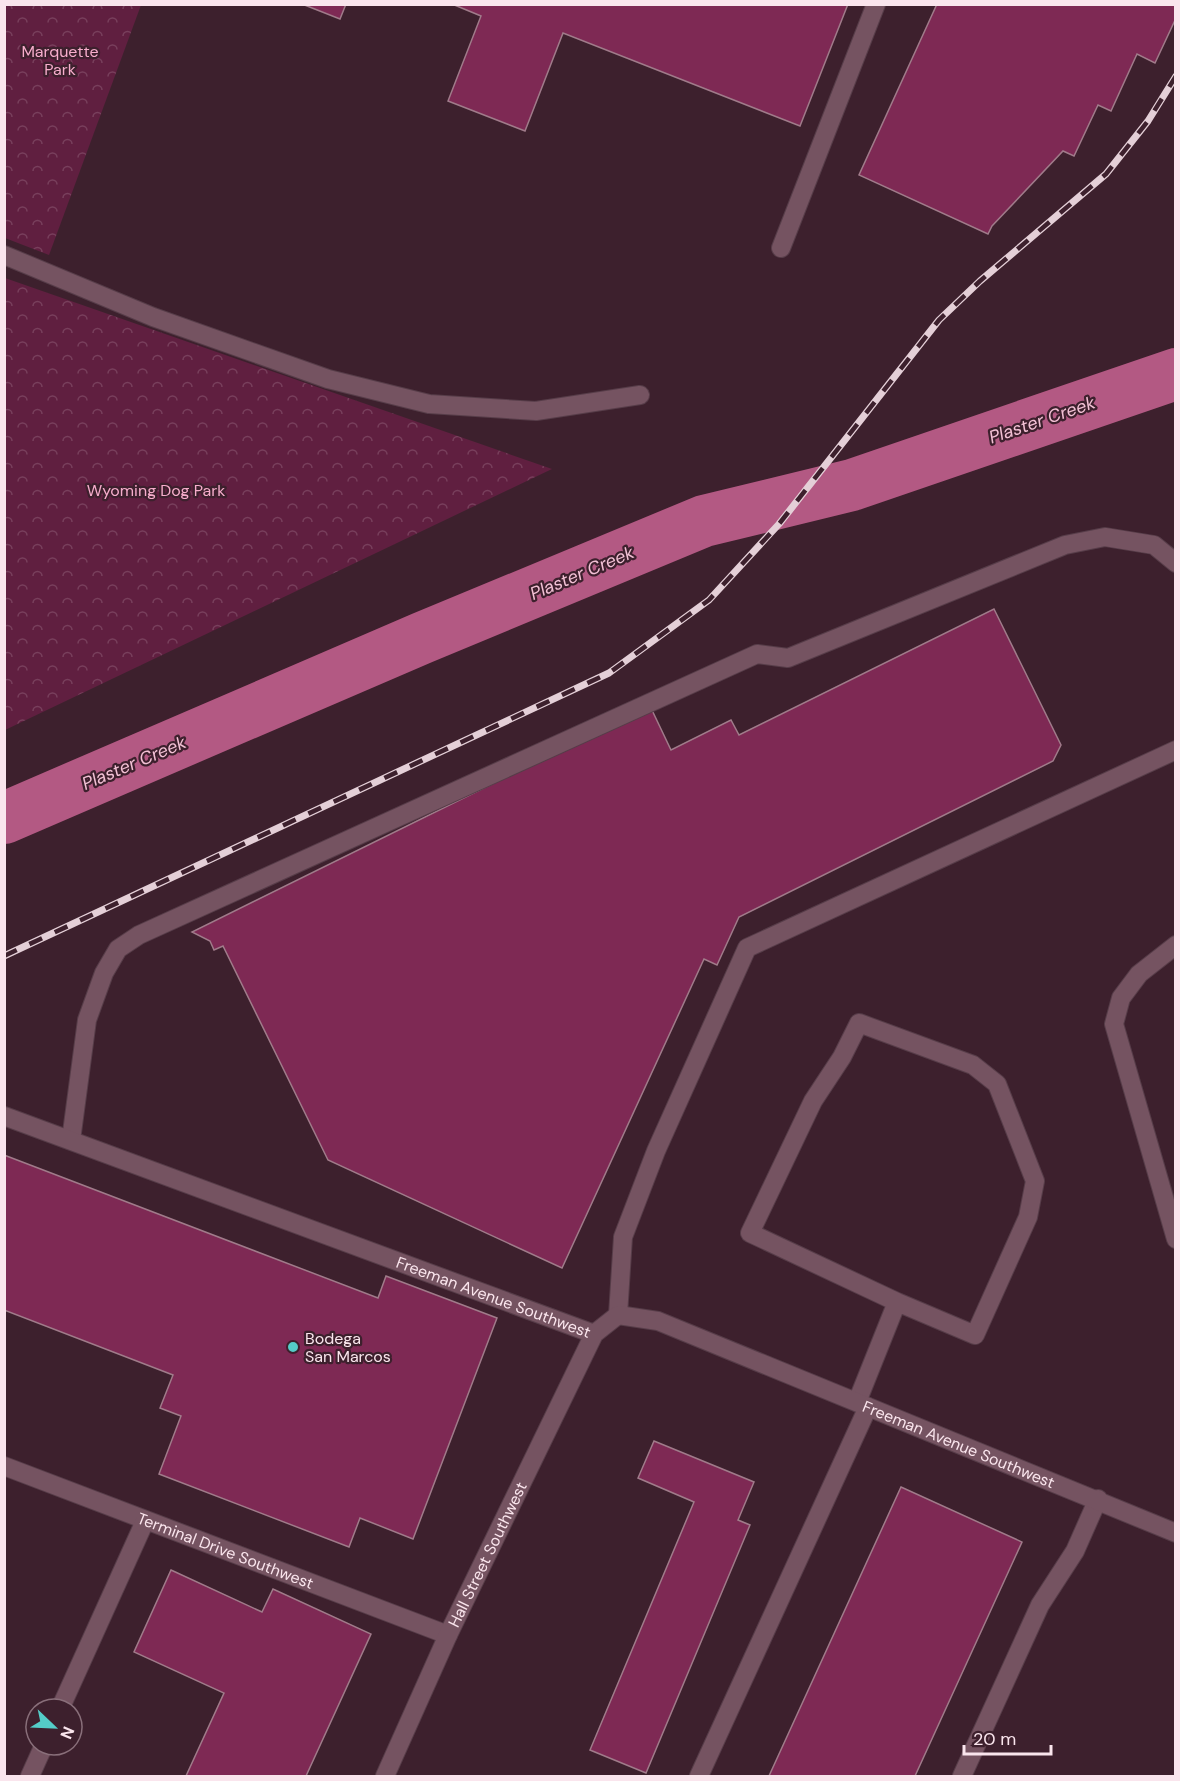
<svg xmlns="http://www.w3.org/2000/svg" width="1180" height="1781" font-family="'DM Sans',sans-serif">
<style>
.park{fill:url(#park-crowns)}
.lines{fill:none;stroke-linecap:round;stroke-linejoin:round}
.river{stroke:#b35983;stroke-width:52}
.building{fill:#7e2954;stroke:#a07b8a;stroke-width:1.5}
.service-casing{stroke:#573d49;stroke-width:20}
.minor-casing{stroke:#573d49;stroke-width:20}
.service{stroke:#755361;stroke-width:18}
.minor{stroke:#755361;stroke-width:18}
.rail-casing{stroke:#e4cfd7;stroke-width:7}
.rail{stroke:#3d202d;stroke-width:4.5;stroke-dasharray:14;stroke-linecap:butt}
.poi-dot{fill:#54cdc8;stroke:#3d202d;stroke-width:2}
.labels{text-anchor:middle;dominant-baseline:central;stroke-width:4.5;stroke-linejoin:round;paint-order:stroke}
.park-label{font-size:16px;fill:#f7adcc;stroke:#3d202d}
.street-label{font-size:16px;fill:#fae5ed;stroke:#3d202d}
.poi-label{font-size:16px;fill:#fae5ed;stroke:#3d202d;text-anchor:start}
.water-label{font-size:18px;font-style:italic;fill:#f3c1d5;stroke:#3d202d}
</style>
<defs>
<pattern id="park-crowns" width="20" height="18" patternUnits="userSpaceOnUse" patternTransform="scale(1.5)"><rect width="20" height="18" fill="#601f40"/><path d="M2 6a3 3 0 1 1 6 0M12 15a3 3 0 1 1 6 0" fill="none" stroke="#783f5c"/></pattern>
</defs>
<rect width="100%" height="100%" fill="#3d202d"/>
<g class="park">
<polygon points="4,5 141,5 49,255 5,238"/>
<polygon points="5,278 552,469 5,730"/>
</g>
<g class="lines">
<polyline class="river" points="4,818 422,638 704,521 852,485 1176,374"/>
</g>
<g class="building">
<polygon points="302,4 346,4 340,19"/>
<polygon points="452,4 848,4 800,126 563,33 525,131 448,101 481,16"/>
<polygon points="937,4 1176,4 1176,18 1155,63 1137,54 1111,111 1098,105 1074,156 1063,151 992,226 988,234 859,175"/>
<polygon points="994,609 1061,745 1053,761 739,917 717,965 704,959 562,1268 328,1160 223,946 214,950 210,941 192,932 650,706 671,750 731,720 739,735"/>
<polygon points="4,1155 378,1298 386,1276 497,1318 413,1539 360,1518 349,1547 159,1474 181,1416 160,1408 173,1375 4,1310"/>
<polygon points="654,1441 754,1482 738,1520 750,1525 646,1773 590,1750 694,1502 638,1478"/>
<polygon points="901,1487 1022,1542 915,1776 769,1776"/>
<polygon points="171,1570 262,1612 273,1589 371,1634 306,1776 186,1776 224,1693 134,1652"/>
</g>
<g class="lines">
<g class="service-casing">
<g id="service">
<polyline points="781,248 876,4"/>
<polyline points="4,255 153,317 328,379 429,404 536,411 640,395"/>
<polyline points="1176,945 1139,974 1121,998 1114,1024 1176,1239"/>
<polyline points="71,1140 87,1020 104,973 118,949 139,935 757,654 788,658 1065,545 1105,537 1154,545 1176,563"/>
<polyline points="618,1315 623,1237 656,1151 747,948 1176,750"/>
<polyline points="857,1402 897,1302 975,1335 1028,1217 1035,1181 997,1084 973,1065 859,1023 842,1057 813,1101 750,1233 897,1302"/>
<polyline points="699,1776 868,1407"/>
<polyline points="962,1776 1040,1605 1075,1551 1098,1499"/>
</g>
</g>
<g class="minor-casing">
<g id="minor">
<path id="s1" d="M4 1116 594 1334"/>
<path id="s2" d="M4 1466 448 1635"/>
<polyline points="60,1709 145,1521"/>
<polyline points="30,1776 44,1745"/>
<path id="s3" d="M385 1776 448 1635 594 1334 618 1315 658 1321 1176 1533"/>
</g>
</g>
<use href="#service" class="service"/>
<use href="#minor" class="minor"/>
<g class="rail-casing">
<polyline id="rail" points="4,956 609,673 709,600 779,524 939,320 980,281 1106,174 1148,121 1176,76"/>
</g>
<use href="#rail" class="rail"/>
</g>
<circle class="poi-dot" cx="293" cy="1347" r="6"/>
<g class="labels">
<g class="park-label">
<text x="60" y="51">Marquette<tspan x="60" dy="18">Park</tspan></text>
<text x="156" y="490">Wyoming Dog Park</text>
</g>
<g class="street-label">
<text stroke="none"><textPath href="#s1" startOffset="522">Freeman Avenue Southwest</textPath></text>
<text stroke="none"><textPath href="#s3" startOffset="885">Freeman Avenue Southwest</textPath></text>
<text stroke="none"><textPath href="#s2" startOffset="237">Terminal Drive Southwest</textPath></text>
<text stroke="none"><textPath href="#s3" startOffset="244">Hall Street Southwest</textPath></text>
</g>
<g class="poi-label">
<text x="305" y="1338">Bodega<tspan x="305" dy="18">San Marcos</tspan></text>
</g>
<g class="water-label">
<text transform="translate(1042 420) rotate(-19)">Plaster Creek</text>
<text transform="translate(582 573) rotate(-23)">Plaster Creek</text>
<text transform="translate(134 763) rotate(-23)">Plaster Creek</text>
</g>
</g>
<rect width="1180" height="1781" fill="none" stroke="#fae5ed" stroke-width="12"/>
<g transform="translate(54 1727) rotate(113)"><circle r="28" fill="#3d202d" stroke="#896f7a" stroke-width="1.5"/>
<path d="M0-4.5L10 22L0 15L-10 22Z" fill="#54cdc8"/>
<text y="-9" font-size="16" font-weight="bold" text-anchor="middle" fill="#fae5ed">N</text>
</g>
<path d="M964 1745v9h87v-9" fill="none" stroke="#fae5ed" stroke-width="3"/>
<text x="973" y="1745" font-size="18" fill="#fae5ed" stroke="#3d202d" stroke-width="4.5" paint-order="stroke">20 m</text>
</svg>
